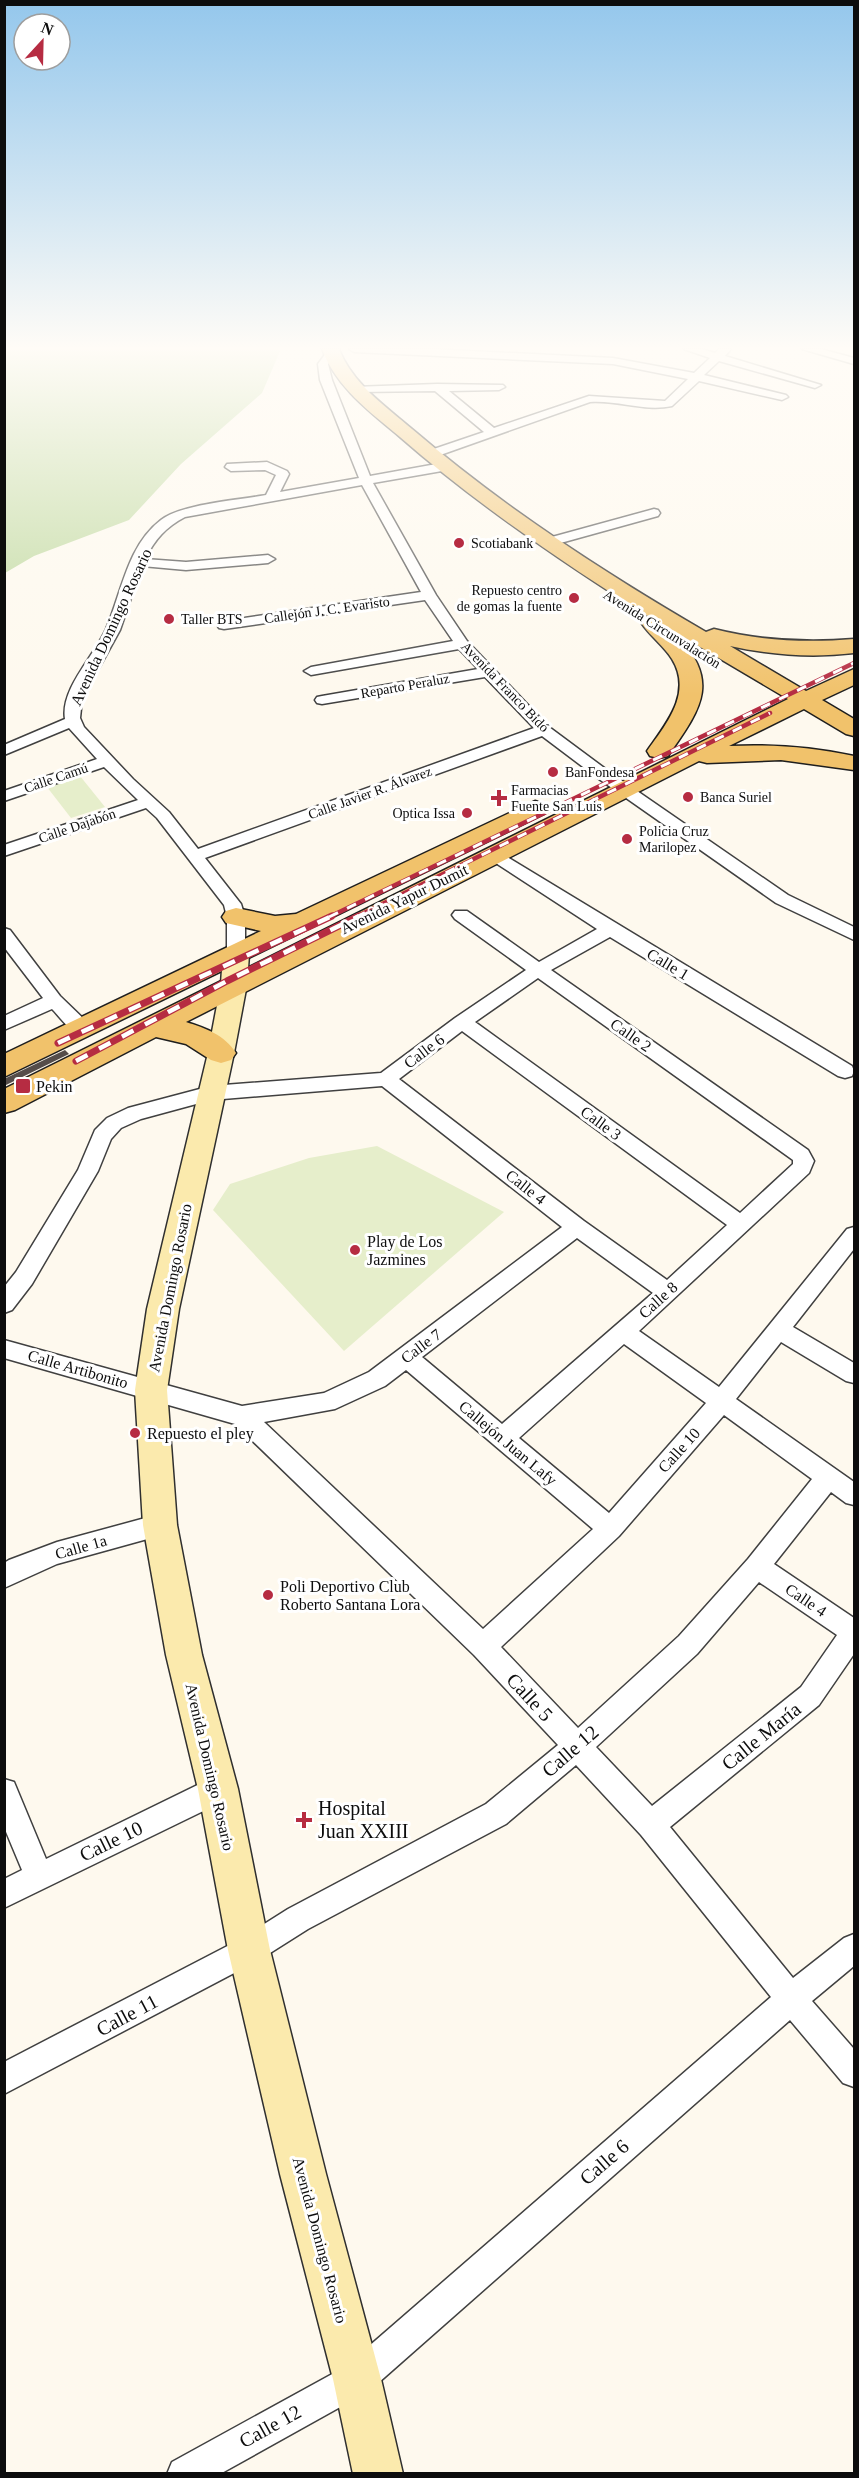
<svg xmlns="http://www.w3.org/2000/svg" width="859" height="2478" font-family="'Times New Roman',serif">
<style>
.forest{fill:#bcd79a}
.pitch{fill:#e6eecb}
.building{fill:#554d4a}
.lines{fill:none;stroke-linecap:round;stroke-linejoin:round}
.street-casing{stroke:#404040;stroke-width:3}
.secondary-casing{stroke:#2f2f2f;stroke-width:3}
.primary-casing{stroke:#1e1e1e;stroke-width:3}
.street{fill:#fff;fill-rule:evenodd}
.secondary{fill:#fbeaad;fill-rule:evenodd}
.primary{fill:#f1c26b;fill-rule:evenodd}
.rail-far1-casing{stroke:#b62c42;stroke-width:4.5}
.rail-casing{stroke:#b62c42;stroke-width:7}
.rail-far1{stroke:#fff;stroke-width:3;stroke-dasharray:10;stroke-linecap:butt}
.rail{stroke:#fff;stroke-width:4.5;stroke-dasharray:13;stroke-linecap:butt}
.poi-dot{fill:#b62c42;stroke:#fff;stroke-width:2}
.labels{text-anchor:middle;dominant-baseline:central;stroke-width:6;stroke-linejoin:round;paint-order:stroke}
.far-poi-label{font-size:14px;fill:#0d0d0d;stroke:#fff;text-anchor:start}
.far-street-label{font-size:14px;fill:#0d0d0d;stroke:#fff}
.street-label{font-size:16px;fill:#0d0d0d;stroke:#fff}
.poi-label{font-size:16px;fill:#0d0d0d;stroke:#fff;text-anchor:start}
.near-street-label{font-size:20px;fill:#0d0d0d;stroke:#fff}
.near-poi-label{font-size:20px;fill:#0d0d0d;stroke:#fff;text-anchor:start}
</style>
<rect width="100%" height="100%" fill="#fef9ee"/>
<polygon class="forest" points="5,349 281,349 262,393 181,464 129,520 34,556 5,573"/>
<g class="pitch">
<polygon points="80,776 105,807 71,818 47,787"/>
<polygon points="377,1146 504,1212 344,1351 213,1210 230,1184 309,1158"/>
</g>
<polygon class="building" points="65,1050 69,1054 4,1086 4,1079"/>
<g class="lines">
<g class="street-casing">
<g id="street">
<path d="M329 349H340L328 364 332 380 370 476 442 463 448 467 442 471 373 483 436 595 467 641 549 727 611 773 788 895 854 927V940L776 903 599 779 542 736 205 858 241 904 245 917V954L242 958H230L227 954V917L224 905 157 818 146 808 4 856V845L138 800 104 767 4 801V791L97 759 69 728 4 755V745L65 719C60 689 95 655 106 629 122 592 127 546 161 520 181 504 239 500 266 495L276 475 265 470 231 471 225 467 227 464 267 462 287 471 289 474 280 492 359 478 320 380 318 364ZM362 485 421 592 224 621 217 625 219 628 224 629 425 600 453 641 311 667 304 671 311 675 459 649 478 669 322 696 317 697 315 700 317 703 322 704 485 677 534 728 198 849 169 812 133 779 84 727 80 718 82 699 120 630 142 566 186 570 268 563 275 559 268 555 186 562 145 559C155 539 166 527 185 517Z"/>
<path d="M349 349H432L613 358 694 373 710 358 684 349H702L715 353 719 349H731L725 356 821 385 815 388 719 361 704 375 786 395 788 397 782 400 699 381 672 406C645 412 618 400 590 402L429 459 423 455 425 452 484 432 435 391 357 392 351 389 353 387 437 384 503 385 505 387 499 390 449 391 494 428 589 396 665 401 688 379 613 364 354 352Z"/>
<polygon points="802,349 821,349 854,358 854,364"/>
<polygon points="654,509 658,510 660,513 658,516 546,547 540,543 541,540"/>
<path d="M494 849 852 1066 854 1071 852 1076 845 1078 838 1076 610 937 551 970 808 1150 814 1161 809 1173 639 1331 719 1387 847 1229 854 1227V1249L793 1327 854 1363V1383L846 1381 781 1342 736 1399 854 1482V1505L846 1503 831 1492 774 1564 854 1618V1654L819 1705 670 1827 793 1978 844 1938 854 1934V1966L812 2001 854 2049V2087L843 2083 790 2020 369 2391 220 2474H167L172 2462 345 2367 771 1997 641 1835 576 1765 506 1824 308 1929 259 1960 4 2094V2062L239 1940 288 1909 486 1804 558 1745 474 1655 235 1424 4 1358V1340L242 1406 324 1393 369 1372 562 1227 382 1086 211 1100 141 1119 121 1128 111 1139 98 1171 32 1284 12 1310 4 1313V1287L16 1272 78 1170 95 1130 107 1118 128 1108 211 1086 381 1073 455 1018 526 970 455 919 452 915 455 911H467L539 962 597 929 488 858 486 854ZM538 978 793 1160V1164L740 1213 475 1022ZM462 1031 727 1225 667 1280 584 1221 399 1079ZM577 1238 653 1293 502 1424 422 1357ZM624 1344 706 1403 609 1513 519 1438ZM406 1370 593 1529 483 1629 264 1422 335 1409 385 1386ZM724 1415 812 1479 748 1559 679 1636 578 1728 501 1647 619 1536ZM759 1582 837 1635 801 1687 652 1806 596 1747 697 1654Z"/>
<path d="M4 928 10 930 60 996 89 1024 91 1029 89 1034C73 1038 62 1019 52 1009L4 1030V1016L43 998 4 947Z"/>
<polygon points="160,1514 169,1517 172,1525 169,1533 57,1564 4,1588 4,1563 9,1560 57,1542"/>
<polygon points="218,1775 228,1779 232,1789 228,1799 4,1908 4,1879 22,1870 4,1827 4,1779 14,1782 46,1859"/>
</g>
</g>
<g class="secondary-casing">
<polygon id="secondary" points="236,946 245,948 249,954 247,984 234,1053 179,1309 167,1390 177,1525 202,1655 238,1789 270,1950 326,2174 381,2379 403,2474 353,2474 333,2379 280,2174 228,1950 198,1789 166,1655 143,1525 135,1390 147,1309 208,1053 221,984 223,954 227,948"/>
</g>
<g class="primary-casing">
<g id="primary">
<path d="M322 349H339C352 383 385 406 412 429 503 507 603 572 706 632L714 629C762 641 806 643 854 639V653C812 658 771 655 730 646L806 691 854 669V685L822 700 854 719V736L846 734 804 709 729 746C772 744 813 747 854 756V770L781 760 707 763 699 761 186 1022C205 1028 225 1035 236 1053L231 1060 221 1063 211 1060 186 1044 156 1037 15 1110 4 1113V1089L788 699 673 631C722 681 702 707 668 756L659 758 650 756 647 751C666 724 693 693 672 659 664 646 651 637 642 624L645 619 651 618C563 563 478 505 400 437 370 412 336 387 322 349Z"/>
<polygon points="535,801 544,804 548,809 544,814 4,1077 4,1054 261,931 226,923 222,917 226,911 236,908 275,916 296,914"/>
</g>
</g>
<use href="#street" class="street"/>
<use href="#secondary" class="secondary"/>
<use href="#primary" class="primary"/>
<g class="rail-far1-casing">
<g id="rail-far1">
<polyline points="329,917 854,663"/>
<polyline points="356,917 770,713"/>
</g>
</g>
<g class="rail-casing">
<g id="rail">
<polyline points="58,1043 332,916"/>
<polyline points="76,1061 227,981 359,916"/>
</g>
</g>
<use href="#rail-far1" class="rail-far1"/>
<use href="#rail" class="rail"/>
</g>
<linearGradient id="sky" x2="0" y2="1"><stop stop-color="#94c7ec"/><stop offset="0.5" stop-color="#fffcf7"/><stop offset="1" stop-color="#fffcf7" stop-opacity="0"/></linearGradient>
<rect width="859" height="696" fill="url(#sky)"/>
<g class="poi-dot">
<circle cx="459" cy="543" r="6"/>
<circle cx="574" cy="598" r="6"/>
<circle cx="169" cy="619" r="6"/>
<circle cx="553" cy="772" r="6"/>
<circle cx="688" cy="797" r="6"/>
<path d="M496 789h6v6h6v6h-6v6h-6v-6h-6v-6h6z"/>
<circle cx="467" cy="813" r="6"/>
<circle cx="627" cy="839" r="6"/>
<rect x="15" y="1078" width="16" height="16" rx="3"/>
<circle cx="355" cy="1250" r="6"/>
<circle cx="135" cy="1433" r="6"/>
<circle cx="268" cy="1595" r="6"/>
<path d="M301 1811h6v6h6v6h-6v6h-6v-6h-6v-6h6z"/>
</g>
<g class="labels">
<g class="far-poi-label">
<text x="471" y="543">Scotiabank</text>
<text x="562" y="590" text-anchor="end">Repuesto centro<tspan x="562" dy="16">de gomas la fuente</tspan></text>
<text x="181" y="619">Taller BTS</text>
<text x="565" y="772">BanFondesa</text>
<text x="511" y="790">Farmacias<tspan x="511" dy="16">Fuente San Luis</tspan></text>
<text x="700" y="797">Banca Suriel</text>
<text x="455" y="813" text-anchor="end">Optica Issa</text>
<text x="639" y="831">Policia Cruz<tspan x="639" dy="16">Marilopez</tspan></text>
</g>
<g class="far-street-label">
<text transform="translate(327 610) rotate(-8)">Callejón J. C. Evaristo</text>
<text transform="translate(662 629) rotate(32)">Avenida Circunvalación</text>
<text transform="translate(405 686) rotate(-10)">Reparto Peraluz</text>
<text transform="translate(505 687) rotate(46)">Avenida Franco Bidó</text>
<text transform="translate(56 778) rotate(-19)">Calle Camú</text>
<text transform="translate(370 793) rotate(-20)">Calle Javier R. Álvarez</text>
<text transform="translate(77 826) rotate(-19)">Calle Dajabón</text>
</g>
<g class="street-label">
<text transform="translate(111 627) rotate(-65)">Avenida Domingo Rosario</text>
<text transform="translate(404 899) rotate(-26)">Avenida Yapur Dumit</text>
<text transform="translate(668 964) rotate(31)">Calle 1</text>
<text transform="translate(631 1035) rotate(35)">Calle 2</text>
<text transform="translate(424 1051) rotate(-37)">Calle 6</text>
<text transform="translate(601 1123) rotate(36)">Calle 3</text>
<text transform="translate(526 1187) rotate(38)">Calle 4</text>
<text transform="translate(170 1288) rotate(-79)">Avenida Domingo Rosario</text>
<text transform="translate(658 1300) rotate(-42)">Calle 8</text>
<text transform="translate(421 1346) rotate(-37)">Calle 7</text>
<text transform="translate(78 1369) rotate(16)">Calle Artibonito</text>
<text transform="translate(508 1443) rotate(40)">Callejón Juan Lafy</text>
<text transform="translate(679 1450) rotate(-48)">Calle 10</text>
<text transform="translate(81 1547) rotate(-16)">Calle 1a</text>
<text transform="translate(806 1600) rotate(34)">Calle 4</text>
<text transform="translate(210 1767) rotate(77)">Avenida Domingo Rosario</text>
<text transform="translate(320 2240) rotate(75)">Avenida Domingo Rosario</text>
</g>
<g class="poi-label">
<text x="36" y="1086">Pekin</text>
<text x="367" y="1241">Play de Los<tspan x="367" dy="18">Jazmines</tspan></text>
<text x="147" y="1433">Repuesto el pley</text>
<text x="280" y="1586">Poli Deportivo Club<tspan x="280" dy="18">Roberto Santana Lora</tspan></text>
</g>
<g class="near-street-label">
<text transform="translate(530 1697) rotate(47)">Calle 5</text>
<text transform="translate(761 1736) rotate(-39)">Calle María</text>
<text transform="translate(570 1751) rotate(-41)">Calle 12</text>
<text transform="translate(111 1841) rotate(-26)">Calle 10</text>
<text transform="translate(127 2015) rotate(-28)">Calle 11</text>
<text transform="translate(604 2162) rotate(-41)">Calle 6</text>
<text transform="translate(270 2426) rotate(-29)">Calle 12</text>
</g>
<g class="near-poi-label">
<text x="318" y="1808">Hospital<tspan x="318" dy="23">Juan XXIII</tspan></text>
</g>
</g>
<rect width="859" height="2478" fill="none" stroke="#0d0d0d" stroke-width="12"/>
<g transform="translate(42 42) rotate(22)"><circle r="28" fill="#ffffff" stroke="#9e9e9e" stroke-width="1.5"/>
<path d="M0-4.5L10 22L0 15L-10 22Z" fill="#b62c42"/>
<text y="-9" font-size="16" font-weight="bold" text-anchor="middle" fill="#0d0d0d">N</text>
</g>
</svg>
